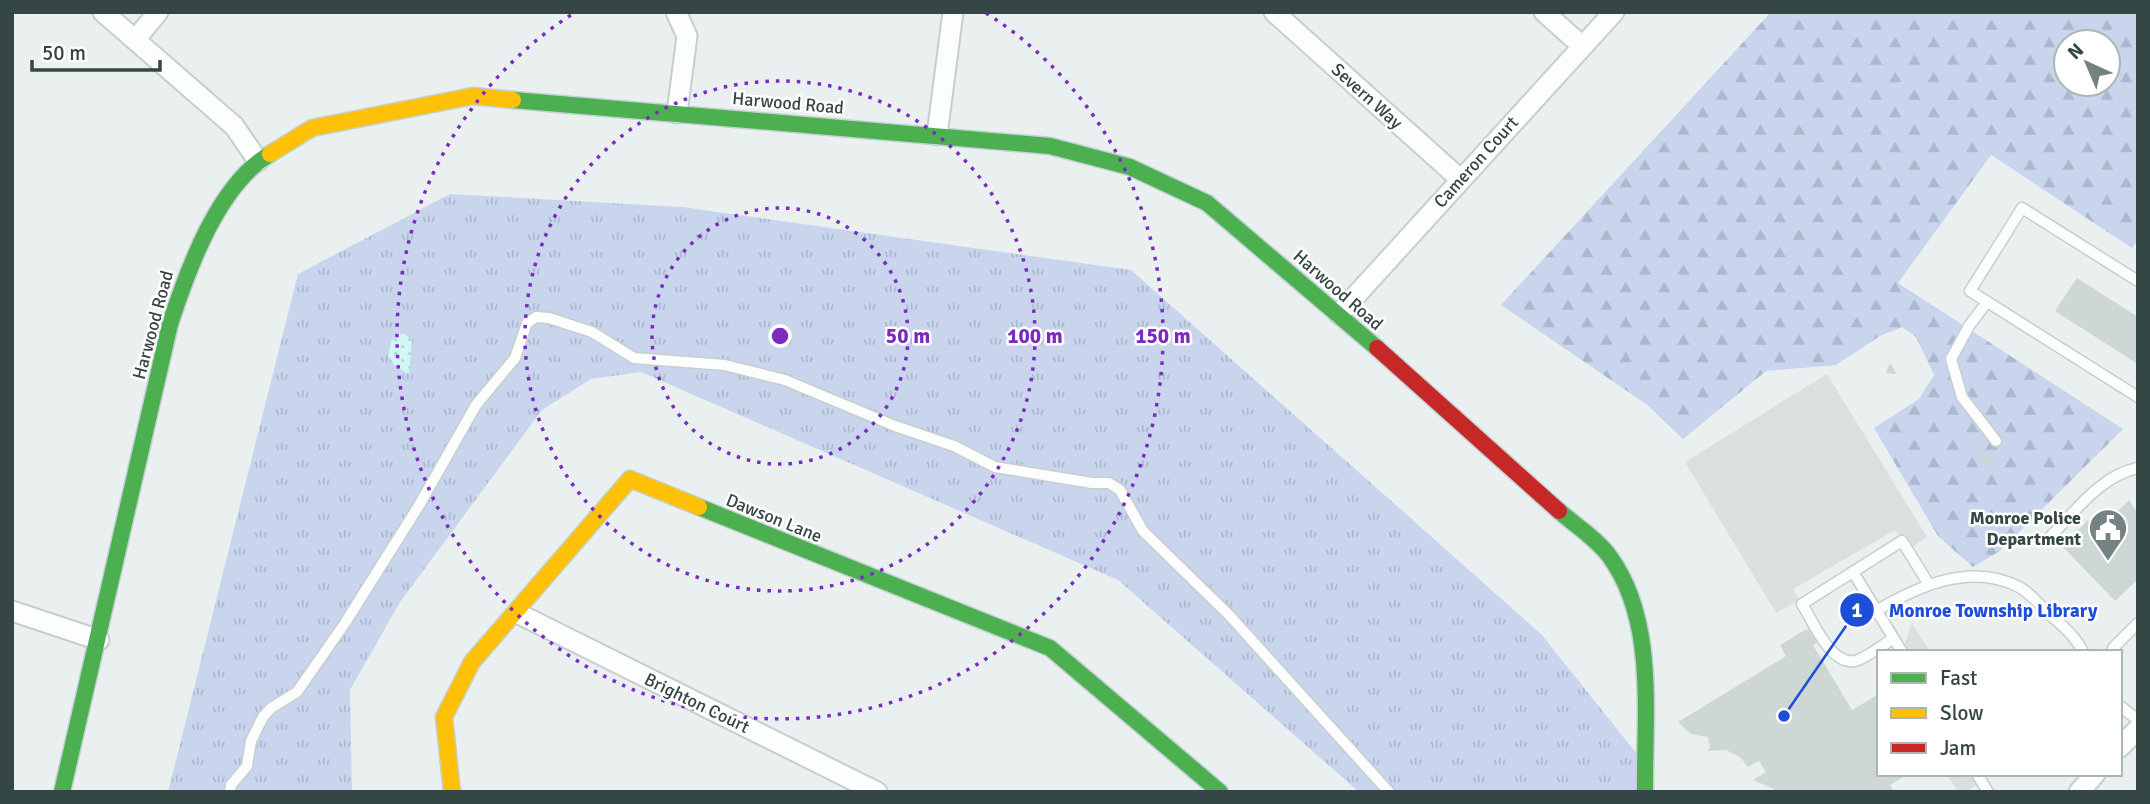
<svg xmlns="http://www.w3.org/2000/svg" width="2150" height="804" font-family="Signika,sans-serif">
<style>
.grass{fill:url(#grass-tufts)}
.forest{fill:url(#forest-firs);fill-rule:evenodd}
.sand{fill:url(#sand-dots)}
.parking{fill:#d9e0df}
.building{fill:#cfd7d6}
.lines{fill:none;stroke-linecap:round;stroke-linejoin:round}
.lane-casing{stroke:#c7cece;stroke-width:13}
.street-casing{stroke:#c7cece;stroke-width:23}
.fast-casing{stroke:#c2d1d1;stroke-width:19}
.slow-casing{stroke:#c2d1d1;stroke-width:19}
.jam-casing{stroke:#c2d1d1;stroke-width:19}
.lane{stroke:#fcfdfd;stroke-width:10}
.street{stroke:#fcfdfd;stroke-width:19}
.fast{stroke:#4caf50;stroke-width:16}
.slow{stroke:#ffc107;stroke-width:16}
.jam{stroke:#c62828;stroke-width:16}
.ring{fill:none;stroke:#7b2cbf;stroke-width:3.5;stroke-dasharray:3.5 7}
.labels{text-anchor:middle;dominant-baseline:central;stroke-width:5;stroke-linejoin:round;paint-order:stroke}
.street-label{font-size:18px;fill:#354745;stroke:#fff}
.poi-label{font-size:18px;font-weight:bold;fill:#354745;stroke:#fff;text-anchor:end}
.centre{fill:#7b2cbf;stroke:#fff;stroke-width:3.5}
.ring-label{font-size:21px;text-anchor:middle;font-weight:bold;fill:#7b2cbf;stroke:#fff;stroke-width:5;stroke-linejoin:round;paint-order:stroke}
.leader{fill:none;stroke:#1d4ed8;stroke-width:2.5}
.callout-dot{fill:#1d4ed8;stroke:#fff;stroke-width:2.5}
.mark-label{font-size:21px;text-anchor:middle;font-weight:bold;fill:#fff}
.callout-label{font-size:19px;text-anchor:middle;font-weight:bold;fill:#1d4ed8;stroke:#fff;stroke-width:5;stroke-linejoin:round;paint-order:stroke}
</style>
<defs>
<pattern id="grass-tufts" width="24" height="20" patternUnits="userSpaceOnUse" patternTransform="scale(1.75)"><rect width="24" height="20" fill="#c8d5ed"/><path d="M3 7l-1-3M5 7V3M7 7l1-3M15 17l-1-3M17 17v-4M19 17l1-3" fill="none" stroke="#acb8cd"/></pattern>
<pattern id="forest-firs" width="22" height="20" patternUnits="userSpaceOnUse" patternTransform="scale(1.75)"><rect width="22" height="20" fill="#c8d5ed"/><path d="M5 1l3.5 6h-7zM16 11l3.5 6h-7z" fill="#acb8cd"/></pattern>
<pattern id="sand-dots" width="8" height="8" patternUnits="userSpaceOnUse" patternTransform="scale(1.75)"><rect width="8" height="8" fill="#d2f5f6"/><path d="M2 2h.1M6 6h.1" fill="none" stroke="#b5d3d4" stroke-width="1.8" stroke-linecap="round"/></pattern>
</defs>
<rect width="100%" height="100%" fill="#eaf0f0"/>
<polygon class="grass" points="450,194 682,207 1131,270 1541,634 1645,764 1645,792 1359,792 1118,580 641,372 591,379 542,410 400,602 350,690 352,792 168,792 298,274"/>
<path class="forest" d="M1771 12H2138V240L2132 248 1991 155 1898 283 2123 429 2000 551 1973 567 1938 536 1874 428 1919 399 1934 375 1916 337 1902 327 1880 336 1836 365 1766 371 1683 439 1646 404 1501 305ZM2066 42H2108V84H2066Z"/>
<polygon class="sand" points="398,333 405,334 412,341 409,374 396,367 388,356 391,342"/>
<g class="parking">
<polygon points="1827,374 1927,537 1908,550 1895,530 1793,589 1799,600 1776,613 1685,462"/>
<polygon points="1912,623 1930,652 1902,652"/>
<polygon points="1947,774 1985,774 1982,782 1966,792 1958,792"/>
</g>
<g class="building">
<polygon points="2077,278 2138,317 2138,364 2055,311"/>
<polygon points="1890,363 1897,374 1886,373"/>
<polygon points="1992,453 1986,467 1977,455"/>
<polygon points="2129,500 2138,514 2138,579 2115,601 2062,546 2088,520 2098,531"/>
<polygon points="1805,630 1809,630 1817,643 1813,645 1852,710 1879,694 1879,774 1908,774 1890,785 1894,792 1773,792 1774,789 1753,780 1766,772 1759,761 1748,767 1740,757 1726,750 1707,751 1710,748 1708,737 1691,734 1678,722 1786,656 1780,645"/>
</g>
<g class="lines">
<g class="lane-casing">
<g id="lane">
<polyline points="2138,281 2022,208 1970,291 2138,397"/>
<polyline points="1987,302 1969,326 1951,359 1962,397 1996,441"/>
<path d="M2050 537C2075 512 2101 475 2138 468"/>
<polyline points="1853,572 1902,652"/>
<path d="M1876 611C1918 586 1971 562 2019 587 2030 593 2038 603 2047 612 2060 624 2075 635 2083 652"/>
<path d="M1893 639C1882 645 1867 658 1855 661 1830 665 1813 621 1802 604L1902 541 1928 583"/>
<polyline points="2113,648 2138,623"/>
<polyline points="2120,706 2138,720"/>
<polyline points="1977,774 1988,792"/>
<polyline points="230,792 231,785 247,766 251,741 263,717 271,708 297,692 345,623 418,507 476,405 515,358 527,323 536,317 549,318 592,332 634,358 725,365 785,380 895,426 954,446 995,467 1092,483 1109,483 1120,490 1143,531 1229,615 1389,792"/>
</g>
</g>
<g class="street-casing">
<g id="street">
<polyline points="103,12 234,126 258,161"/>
<polyline points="676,12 687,36 677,113"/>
<polyline points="1274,12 1460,179"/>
<polyline points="1544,12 1582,46"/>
<polyline points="135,40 158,12"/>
<polyline points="937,135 953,12"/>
<polyline points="1339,314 1614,12"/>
<polyline points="12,611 99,640"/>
<polyline points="517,613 877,792"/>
<polyline points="2120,747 2138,729"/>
<polyline points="2079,792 2095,774"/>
</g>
</g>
<g class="fast-casing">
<g id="fast">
<polyline points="513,100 1050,146 1130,167 1207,203 1377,348"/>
<polyline points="699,507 1050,648 1220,792"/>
<path d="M1559 511C1575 525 1598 540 1610 557 1657 622 1644 717 1645 792"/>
<path d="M62 792 170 324C188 269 218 185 270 154"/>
</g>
</g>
<g class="slow-casing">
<g id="slow">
<polyline points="270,154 312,128 473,96 513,100"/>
<polyline points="452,792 444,717 472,662 630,479 699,507"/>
</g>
</g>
<g class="jam-casing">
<polyline id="jam" points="1377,348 1559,511"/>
</g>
<use href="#lane" class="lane"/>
<use href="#street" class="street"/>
<use href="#fast" class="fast"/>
<use href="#slow" class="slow"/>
<use href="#jam" class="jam"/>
</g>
<g class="ring">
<circle cx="780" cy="336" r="128"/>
<circle cx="780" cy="336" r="255"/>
<path d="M986 13A383 383 0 1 1 574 13"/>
</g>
<defs>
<g id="civic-pin" transform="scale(2.0125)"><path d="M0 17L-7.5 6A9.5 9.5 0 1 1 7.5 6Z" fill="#748281" stroke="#fff"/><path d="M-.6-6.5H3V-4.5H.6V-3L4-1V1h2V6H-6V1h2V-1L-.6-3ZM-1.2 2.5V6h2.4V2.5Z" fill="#fff"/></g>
</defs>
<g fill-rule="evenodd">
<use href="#civic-pin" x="2108" y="528"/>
</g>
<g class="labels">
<g class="street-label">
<text transform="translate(1367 96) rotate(42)">Severn Way</text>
<text transform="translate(788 103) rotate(5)">Harwood Road</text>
<text transform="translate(1476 162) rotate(-48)">Cameron Court</text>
<text transform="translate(1338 290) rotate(41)">Harwood Road</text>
<text transform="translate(153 325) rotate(-75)">Harwood Road</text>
<text transform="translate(774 518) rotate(22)">Dawson Lane</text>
<text transform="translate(697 703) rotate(26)">Brighton Court</text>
</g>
<g class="poi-label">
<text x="2081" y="518">Monroe Police<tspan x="2081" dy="21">Department</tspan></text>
</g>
</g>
<circle cx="780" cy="336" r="10" class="centre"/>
<g class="ring-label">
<text x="908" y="343">50 m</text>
<text x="1035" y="343">100 m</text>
<text x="1163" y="343">150 m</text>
</g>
<path class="leader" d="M1784 716L1857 610"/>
<g class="callout-dot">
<circle cx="1784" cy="716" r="7"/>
<circle cx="1857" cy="610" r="18"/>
</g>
<g class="mark-label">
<text x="1857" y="617">1</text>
</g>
<g class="callout-label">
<text x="1993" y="617">Monroe Township Library</text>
</g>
<rect width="2150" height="804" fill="none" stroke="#354745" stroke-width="28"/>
<rect x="1877" y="650" width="245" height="126" fill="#ffffff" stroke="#aeb5b5" stroke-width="2"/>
<rect x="1891" y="673" width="35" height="10" fill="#4caf50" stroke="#aeb5b5" stroke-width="2"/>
<text x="1940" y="685" font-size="21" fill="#354745">Fast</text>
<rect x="1891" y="708" width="35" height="10" fill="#ffc107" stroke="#aeb5b5" stroke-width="2"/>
<text x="1940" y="720" font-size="21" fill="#354745">Slow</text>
<rect x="1891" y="743" width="35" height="10" fill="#c62828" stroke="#aeb5b5" stroke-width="2"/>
<text x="1940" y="755" font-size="21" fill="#354745">Jam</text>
<g transform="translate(2087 63) rotate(316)"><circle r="33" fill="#ffffff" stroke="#aeb5b5" stroke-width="2"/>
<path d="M0-5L12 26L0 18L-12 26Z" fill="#748281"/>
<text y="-10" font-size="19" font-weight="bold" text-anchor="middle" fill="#354745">N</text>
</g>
<path d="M32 60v10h128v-10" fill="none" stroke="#354745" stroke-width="3.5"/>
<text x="42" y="60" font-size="21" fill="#354745" stroke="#ffffff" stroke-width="5" paint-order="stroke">50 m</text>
</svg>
